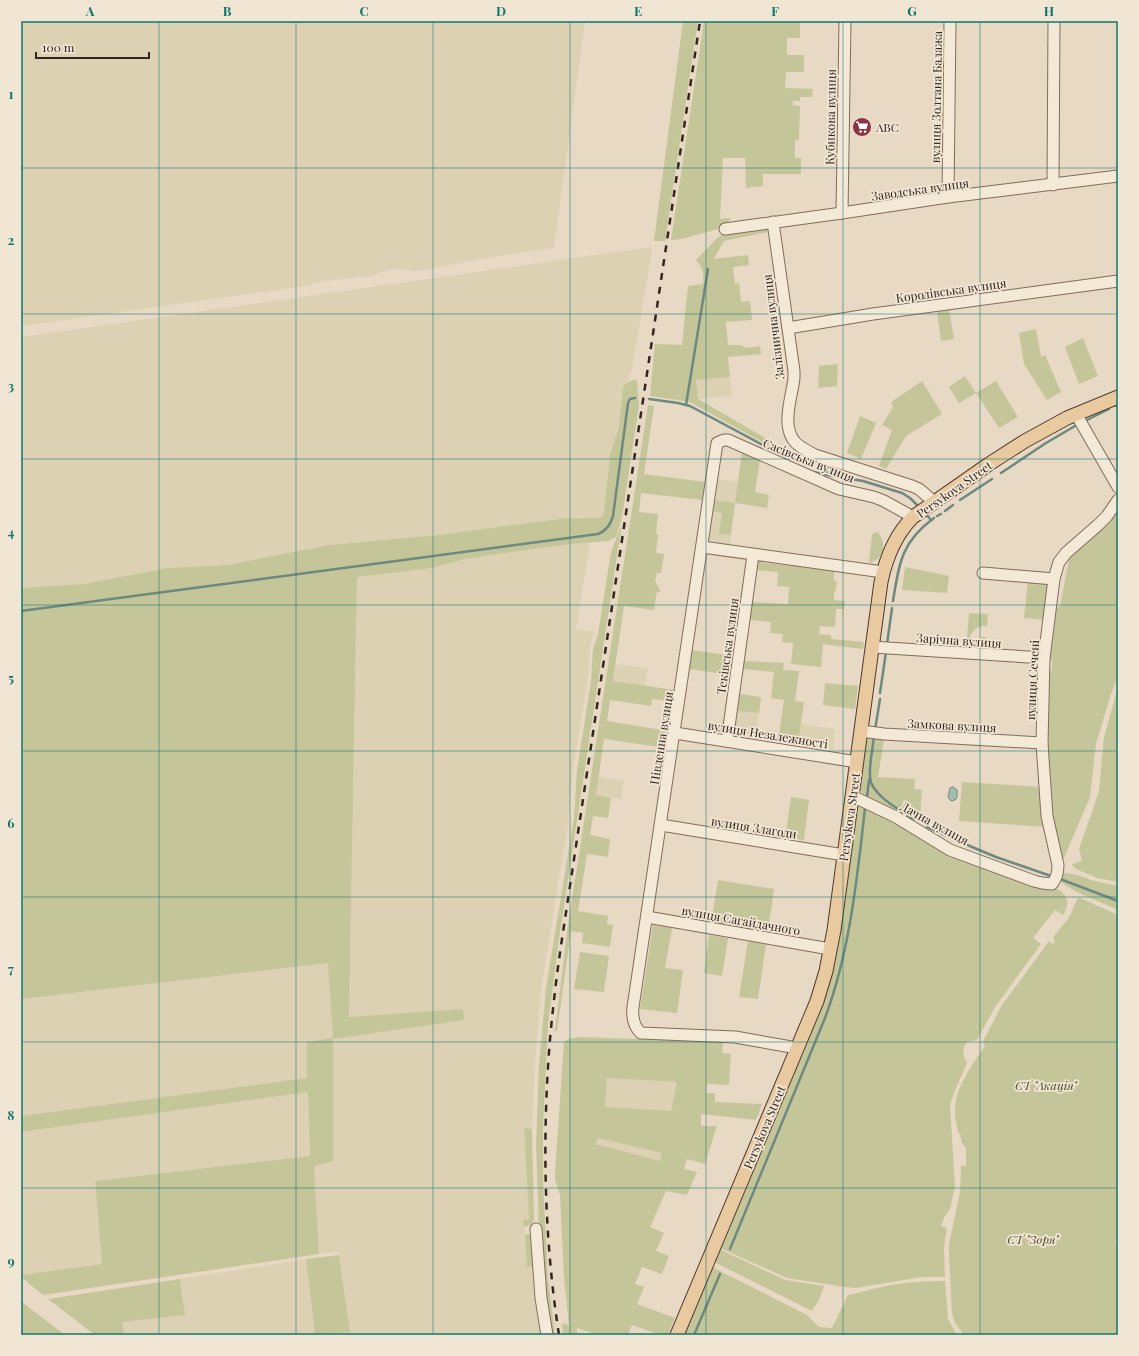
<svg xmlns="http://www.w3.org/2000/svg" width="1139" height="1356" font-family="'Playfair Display',serif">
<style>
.farmland{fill:#ddd1b3}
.green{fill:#c5c59a;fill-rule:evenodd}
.water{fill:#a6bcb3;stroke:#6e897f}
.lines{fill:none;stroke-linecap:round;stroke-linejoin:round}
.stream{stroke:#6e897f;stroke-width:2.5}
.minor-casing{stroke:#816c5d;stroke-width:13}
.major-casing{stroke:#4f3b30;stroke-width:15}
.minor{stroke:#f4e8d6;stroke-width:11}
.major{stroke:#e8c9a0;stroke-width:13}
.rail{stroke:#33261f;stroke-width:2.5;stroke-dasharray:7 7;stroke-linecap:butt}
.grid{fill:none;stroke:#0f766e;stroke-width:1;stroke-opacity:0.55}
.labels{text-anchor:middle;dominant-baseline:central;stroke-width:3.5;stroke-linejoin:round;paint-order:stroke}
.street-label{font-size:12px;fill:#33261f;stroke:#f1e5d3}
.poi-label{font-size:12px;fill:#33261f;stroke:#f1e5d3;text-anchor:start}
.park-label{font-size:12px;font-style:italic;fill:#484d28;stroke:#f1e5d3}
.neatline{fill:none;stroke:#0f766e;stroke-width:1.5}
.grid-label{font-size:13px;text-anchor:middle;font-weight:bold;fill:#0f766e}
</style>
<rect width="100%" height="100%" fill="#e8d9c4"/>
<g class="farmland">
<polygon points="21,21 585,21 554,248 505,255 424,270 416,271 393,269 366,277 322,281 306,286 255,293 21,326"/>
<polygon points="651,247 652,251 632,368 628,381 625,384 623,388 619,426 610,455 604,512 602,517 592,519 577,517 438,535 329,545 228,565 167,568 84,584 21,588 21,337"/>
<polygon points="730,377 732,396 698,399 696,380"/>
<polygon points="718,479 738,482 735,503 715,500"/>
<polygon points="713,511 722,512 719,533 731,535 730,545 708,542"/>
<polygon points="590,543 576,630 594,631 590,646 588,677 573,768 567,833 559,877 541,990 535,1061 532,1129 524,1129 529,1219 524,1220 527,1267 536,1266 545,1335 318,1335 350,1332 339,1252 319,1254 308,1078 21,1116 21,999 329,963 333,1039 463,1009 349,1018 357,577 432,568 465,559 526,550 572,544"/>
<polygon points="616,664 648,668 645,686 613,681"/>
<polygon points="737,711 759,713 755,739 734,735"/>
<polygon points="801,724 835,729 833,750 798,745"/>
<polygon points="598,777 624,780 621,799 596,795"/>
<polygon points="607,1078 677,1082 671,1111 605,1108"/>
<polygon points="308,1092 310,1156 95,1181 102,1264 21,1275 21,1132"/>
<polygon points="597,1138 661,1153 659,1162 596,1144"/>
<polygon points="306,1259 315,1335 124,1335 122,1322 185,1315 180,1279"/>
</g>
<g class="green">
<polygon points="683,21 698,21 665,241 654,241"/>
<polygon points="704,21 800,22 800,38 787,38 787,55 804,55 804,72 786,72 785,88 813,89 812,97 800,97 800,101 793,101 793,105 800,106 799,140 795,141 795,158 801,158 801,174 763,174 763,186 746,188 745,158 723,158 720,219 731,218 725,227 682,239 671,240"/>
<path d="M767 226 768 232 724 241 714 259 748 255 749 265 733 267 735 284 739 283 741 302 750 301 752 320 726 322 728 345H741L746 348 760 346 761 354 728 357 730 377 696 380 698 399 774 443 773 448 690 402 650 396 655 344 682 345 688 286 703 284C704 272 703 269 696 260L715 240 724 233Z"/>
<polygon points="949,310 954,339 941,341 937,312"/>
<polygon points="1036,329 1041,357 1045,355 1061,392 1047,400 1024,364 1019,333"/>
<polygon points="1083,338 1098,376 1079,384 1065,347"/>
<polygon points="838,364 837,386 818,388 819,366"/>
<polygon points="965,376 976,393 996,381 1018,417 999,428 976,393 959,403 949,387"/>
<polygon points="633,380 637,380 639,405 622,517 616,537 608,541 572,544 526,550 465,559 432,568 357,577 349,1017 463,1009 464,1020 333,1039 333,1161 314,1166 319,1254 43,1295 21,1277 21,1275 102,1264 95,1181 310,1156 308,1092 21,1132 21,1116 307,1078 307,1042 333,1038 328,963 21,999 21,588 84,584 167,568 228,565 329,545 438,535 568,518 598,518 602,517 604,512 610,455 619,426 623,388 625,384"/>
<polygon points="922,381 942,414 906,436 886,469 879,466 892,430 882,425 893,407 891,402"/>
<polygon points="648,405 654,406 644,474 705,482 702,500 641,493 639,512 658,514 656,534 658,535 656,553 664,554 661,573 657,573 655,581 661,592 657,592 654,610 624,606 613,681 674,690 673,701 652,699 651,706 610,700 607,721 668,731 666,748 604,739 596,795 611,798 608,818 593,816 590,835 610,839 608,857 587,854 578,911 608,916 607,924 613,925 610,947 582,943 583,933 571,931 557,1031 555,1031 567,932"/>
<polygon points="860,416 876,423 861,459 847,453"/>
<polygon points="742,452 760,460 755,492 769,495 767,508 735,503 731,535 719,534 722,513 713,511 715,500 735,503"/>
<polygon points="1118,508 1118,677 1111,694 1096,744 1090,797 1064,858 1062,859 1051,822 1049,766 1047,766 1049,671 1052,671 1052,661 1049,660 1053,621 1056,607 1060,607 1069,558"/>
<polygon points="622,523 559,939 548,1024 543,1126 543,1180 548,1278 555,1335 550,1335 539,1230 536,1145 539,1065 546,988 574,818 577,770 591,681 593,649 598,634 611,552"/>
<path d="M878 532C887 545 885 558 869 563L872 534Z"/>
<polygon points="758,562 834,571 834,581 837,581 836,591 834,591 834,600 845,601 844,609 836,609 835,627 820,626 819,634 831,635 831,639 864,642 863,649 823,644 821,667 791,664 793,643 782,642 783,634 770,633 771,622 750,620 752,602 788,604 789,587 777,586 778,572 756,570"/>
<polygon points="905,567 949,576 947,593 902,590"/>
<polygon points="1028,579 1051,581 1046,620 1024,618"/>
<path d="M969 613 988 614 987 626C971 626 970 636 966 650Z"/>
<polygon points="982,637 986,637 985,651 976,648 977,642"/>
<polygon points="692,650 734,656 731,675 689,669"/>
<polygon points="744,661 784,663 783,670 799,671 795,701 804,702 798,745 778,742 784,700 771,698 774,672 743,669"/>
<polygon points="825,683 858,686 855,709 823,705"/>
<polygon points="1118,687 1118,882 1097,878 1074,868 1072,864 1082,861 1079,849 1093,809 1099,791 1104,737"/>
<polygon points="740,694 761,697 759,713 737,711"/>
<polygon points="868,737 884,739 878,777 915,779 914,789 922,790 920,818 916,816 913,821 864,796 860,791 860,786 866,740"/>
<polygon points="962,782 1043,787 1047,827 959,821"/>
<polygon points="791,797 809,800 804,840 785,838"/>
<path d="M860 805 914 830 1061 891C1070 898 1068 907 1063 915L1055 910 1033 938 1041 944 995 1007 977 1040 967 1042C961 1050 963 1055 967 1063L954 1093 950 1105 955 1186 950 1209 944 1218 941 1226 947 1228 944 1247 945 1277H922L856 1288 845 1287 787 1278 720 1248 815 1016 856 808Z"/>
<polygon points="1066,873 1077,875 1094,881 1118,886 1118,910 1079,893 1063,884 1060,879 1062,874"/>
<polygon points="718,880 774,889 768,932 711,922"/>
<path d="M1078 897 1118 915V1240L1116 1239 1115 1242 1118 1244V1335H964L955 1323 952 1313 949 1255V1244L960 1192 961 1166H966V1148L962 1143 960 1135H963L959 1134C957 1126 954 1118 955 1110 955 1087 973 1064 985 1046L983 1043 984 1039 1002 1005 1044 948 1049 941 1053 944 1055 942 1053 937 1069 918Z"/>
<polygon points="653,925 672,928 665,968 683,970 677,1013 640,1009"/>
<polygon points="709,935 728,938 722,976 704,973"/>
<polygon points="748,941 766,944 758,999 739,997"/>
<polygon points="580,952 609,956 604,992 574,989"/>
<path d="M580 1037 723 1042 722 1053 731 1054 729 1085 707 1084 706 1093H715V1102L762 1104 756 1120 701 1114V1126H717L705 1164 687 1159 684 1169 697 1172 687 1195 666 1191 650 1227 664 1233 656 1251 669 1256 662 1274 642 1267 635 1284 644 1287 637 1304 675 1318 668 1335H660L632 1325 628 1335H599L577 1328V1335H563L562 1323 569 1325 564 1278 560 1195 555 1180V1172L564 1042 568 1039ZM607 1078 677 1082 671 1111 605 1107ZM598 1138 661 1153 660 1161 596 1144Z"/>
<path d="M524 1128 532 1129 534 1219C533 1225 530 1225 524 1227L523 1220 529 1219Z"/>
<polygon points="525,1234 534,1234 536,1266 527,1267"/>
<polygon points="719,1249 785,1280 824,1286 819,1300 812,1311 714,1262"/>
<polygon points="339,1255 350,1332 315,1335 306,1259"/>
<path d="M712 1267 807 1315 819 1327 832 1328 848 1295C860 1293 871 1289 882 1287 903 1282 924 1281 945 1281L948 1319 957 1335H683Z"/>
<polygon points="180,1279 185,1315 122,1322 124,1335 95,1335 48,1299"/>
<polygon points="21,1301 27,1306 65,1335 21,1335"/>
</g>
<polygon class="water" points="953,787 957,790 957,797 955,800 951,801 948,797 950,788"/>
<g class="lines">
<g class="stream">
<polyline points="649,399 678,403 690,406 787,458"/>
<polyline points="686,405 708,269"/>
<polyline points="1116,406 1118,405"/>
<polyline points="1087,420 1109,409"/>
<polyline points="814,472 822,474 863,481 902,493 910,498 919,507"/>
<polyline points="1001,473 1046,443 1075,426"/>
<polyline points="960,500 992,479"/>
<polyline points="945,511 953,505"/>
<polyline points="926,514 931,520"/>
<polyline points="937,516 941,514"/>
<path d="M893 601C899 564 901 542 934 518"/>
<path d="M21 611 598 534C607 530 610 525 613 516L628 403 630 399 635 398"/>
<polyline points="887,644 892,608"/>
<polyline points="880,693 886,652"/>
<polyline points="875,730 880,699"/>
<path d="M874 735C873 749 869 763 870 777 870 794 901 811 914 819"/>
<polyline points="867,797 869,780"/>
<polyline points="927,827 947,836"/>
<polyline points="953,839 996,857 1051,876"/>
<polyline points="1060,879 1118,901"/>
<path d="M730 1249 825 1018C850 951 857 879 865 808"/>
<polyline points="694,1335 720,1274"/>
</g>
<g class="minor-casing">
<g id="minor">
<polyline points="1053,185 1054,21"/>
<polyline points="948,197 950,21"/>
<polyline points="842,213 845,21"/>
<path d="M773 222 794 371V378C792 397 780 427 796 443 801 448 808 451 815 455L912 486 919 489 934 502"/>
<polyline points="725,229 842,213 948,197 1118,176"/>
<polyline points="788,328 873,314 1118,281"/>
<polyline points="1076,414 1118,487"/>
<polyline points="702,547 883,572"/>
<polyline points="983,573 1054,579"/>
<polyline points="872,647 1044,658"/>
<polyline points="861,731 884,734 1042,743"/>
<polyline points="675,733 857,762"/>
<polyline points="727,741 753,555"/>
<path d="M852 796 896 817 950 850 1034 881 1042 883 1052 884C1057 878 1058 872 1058 865L1047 816 1042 743 1044 658 1054 579 1059 562 1066 553 1098 525 1107 516 1118 500"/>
<polyline points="661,825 844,855"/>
<polyline points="647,917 830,949"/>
<path d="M797 1048 735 1037 641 1033C633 1026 632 1017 633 1007L717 443 724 440H728L839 489 874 497 884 501 913 517"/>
<polyline points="536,1229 541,1298 547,1335"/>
</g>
</g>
<g class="major-casing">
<path id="major" d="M677 1335 817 1001 826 971 834 930 881 582C886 558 895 535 913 517L989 464 1025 441 1067 418 1118 397"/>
</g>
<use href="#minor" class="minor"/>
<use href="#major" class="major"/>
<path class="rail" d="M559 1335C544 1238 542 1137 550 1039 553 1006 557 972 562 939L700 21"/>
</g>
<path class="grid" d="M159 21V1335M296 21V1335M433 21V1335M570 21V1335M706 21V1335M843 21V1335M980 21V1335M21 168H1118M21 314H1118M21 459H1118M21 605H1118M21 751H1118M21 897H1118M21 1042H1118M21 1188H1118"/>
<defs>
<g id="supermarket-disc" transform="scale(1)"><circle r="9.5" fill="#89343e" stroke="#f1e5d3"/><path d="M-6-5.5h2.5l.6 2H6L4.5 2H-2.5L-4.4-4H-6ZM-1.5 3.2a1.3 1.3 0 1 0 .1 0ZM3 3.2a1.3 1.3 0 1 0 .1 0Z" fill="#fff"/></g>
</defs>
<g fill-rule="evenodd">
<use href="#supermarket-disc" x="862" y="127"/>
</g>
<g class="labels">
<g class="street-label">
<text transform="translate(936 97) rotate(-89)">вулиця Золтана Балажа</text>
<text transform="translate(830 117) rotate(-89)">Кубикова вулиця</text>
<text transform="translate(920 189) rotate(-8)">Заводська вулиця</text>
<text transform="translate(951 290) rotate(-8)">Королівська вулиця</text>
<text transform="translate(773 327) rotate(-97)">Залізнична вулиця</text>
<text transform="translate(809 460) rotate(22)">Сасівська вулиця</text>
<text transform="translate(954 489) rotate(-35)">Persykova Street</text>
<text transform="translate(959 640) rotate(4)">Зарічна вулиця</text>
<text transform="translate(727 646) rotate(-82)">Теківська вулиця</text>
<text transform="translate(1032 680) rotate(-87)">вулиця Сечені</text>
<text transform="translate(952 725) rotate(3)">Замкова вулиця</text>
<text transform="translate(768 734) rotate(9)">вулиця Незалежності</text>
<text transform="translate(661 738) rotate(-81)">Південна вулиця</text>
<text transform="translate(849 817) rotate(-82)">Persykova Street</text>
<text transform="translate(935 823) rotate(29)">Дачна вулиця</text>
<text transform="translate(754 827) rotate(9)">вулиця Злагоди</text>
<text transform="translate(741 920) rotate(10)">вулиця Сагайдачного</text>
<text transform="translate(764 1127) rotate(-67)">Persykova Street</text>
</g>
<g class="poi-label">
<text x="876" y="127">ABC</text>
</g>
<g class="park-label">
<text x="1046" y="1085">СТ "Акація"</text>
<text x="1033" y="1239">СТ "Зоря"</text>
</g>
</g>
<rect width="1139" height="1356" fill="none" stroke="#f1e5d3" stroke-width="44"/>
<path d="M36 52v6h113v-6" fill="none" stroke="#33261f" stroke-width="2"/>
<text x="42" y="52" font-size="12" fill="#33261f" stroke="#f1e5d3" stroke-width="3" paint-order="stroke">100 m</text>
<rect x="22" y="22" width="1095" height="1312" class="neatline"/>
<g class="grid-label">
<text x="90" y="16">A</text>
<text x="227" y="16">B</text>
<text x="364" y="16">C</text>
<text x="501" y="16">D</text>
<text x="638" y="16">E</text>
<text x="775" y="16">F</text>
<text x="912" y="16">G</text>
<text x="1049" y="16">H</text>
<text x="11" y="99">1</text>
<text x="11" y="245">2</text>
<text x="11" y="391">3</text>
<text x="11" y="537">4</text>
<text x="11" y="683">5</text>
<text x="11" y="828">6</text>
<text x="11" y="974">7</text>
<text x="11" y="1120">8</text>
<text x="11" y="1266">9</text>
</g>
</svg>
